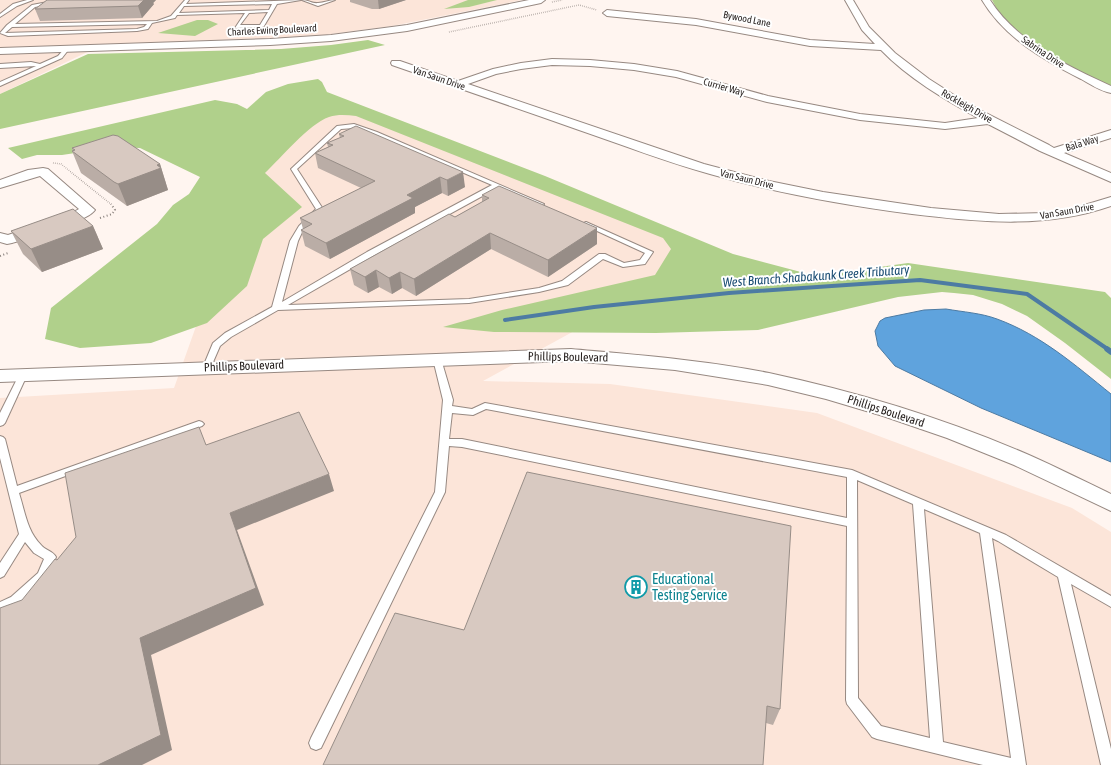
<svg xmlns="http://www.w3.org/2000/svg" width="1111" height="765" font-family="'Asap Condensed',sans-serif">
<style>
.built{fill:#fce5d9}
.green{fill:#b0d08b}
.water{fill:#5fa3dd;stroke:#4d7ba3}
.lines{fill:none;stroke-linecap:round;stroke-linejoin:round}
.stream-far1{stroke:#4d7ba3;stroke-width:4}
.stream{stroke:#4d7ba3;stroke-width:5.5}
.service-casing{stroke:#978982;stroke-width:2}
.minor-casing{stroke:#978982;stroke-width:2}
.path-far1{stroke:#89817d;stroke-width:1.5;stroke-dasharray:0.5 1.5;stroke-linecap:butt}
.path{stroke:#89817d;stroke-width:2;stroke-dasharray:1 2.5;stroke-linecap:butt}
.service{fill:#fff;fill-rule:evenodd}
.minor{fill:#fff;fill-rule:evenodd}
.wall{fill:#baada6}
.shaded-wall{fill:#978d87}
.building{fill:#d8c9c1;stroke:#978d87}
.labels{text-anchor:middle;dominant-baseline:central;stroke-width:4;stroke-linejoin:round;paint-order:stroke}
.far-street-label{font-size:10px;fill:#241e1c;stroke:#fff}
.street-label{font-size:12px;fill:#241e1c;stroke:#fff}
.water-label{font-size:13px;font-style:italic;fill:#184b72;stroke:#fff}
.near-culture-label{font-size:14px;fill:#0d838f;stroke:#fff;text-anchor:start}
</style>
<rect width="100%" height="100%" fill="#fff5f0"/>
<g class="built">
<polygon points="0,0 522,0 392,26 316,36 102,45 0,94"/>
<polygon points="337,108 685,244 671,278 483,381 610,384 817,413 1072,508 1111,532 1111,765 0,765 0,398 174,388 251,172"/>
</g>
<g class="green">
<polygon points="468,0 497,0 469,7 444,9"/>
<polygon points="992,0 1111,0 1111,88 1070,70 1007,28"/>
<polygon points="197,20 208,20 218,24 195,36 158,33"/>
<polygon points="368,40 385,45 0,129 0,94 88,54 281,49 331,45"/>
<path d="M318 79 322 82 327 92 545 176 733 254 816 276 908 263 1105 292 1111 298V379L1065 343 1027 316 1002 304 973 295 954 293 942 292 898 297 758 330 656 333 494 332 443 327 502 310 655 275 671 249 663 238 356 116C347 115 338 114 329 117 309 124 281 158 265 173L302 207 263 239 247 286 207 323 151 343 80 348 45 339 51 308 157 224 173 205 189 194 200 177 140 148 115 147 62 155H37L22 159 8 148 215 100 237 104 247 109 266 92 288 84Z"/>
</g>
<path class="water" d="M946 309C963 312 981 313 997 319 1041 335 1075 365 1111 394V462L981 408 895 366 878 346 875 331 880 321 885 318 924 310Z"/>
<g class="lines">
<polyline class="stream-far1" points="505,320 594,307 729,293 920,280 1027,294 1109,350"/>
<polyline class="stream" points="1107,349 1111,352"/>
<g class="service-casing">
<g id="service">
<polygon points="27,0 33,0 17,6 0,17 0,14 13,4"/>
<path d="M185 0H189L186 4 301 0 277 4 264 26 262 27 235 28 245 13 177 15 175 18 152 23 148 29 137 31 8 36 0 33 7 25 32 5 53 1 55 3 35 7 15 24 157 21 171 16ZM272 4 269 10 179 13 184 6ZM268 12 260 25H240L249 13ZM147 24 144 27 137 29 5 33 12 27Z"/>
<path d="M302 0C308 0 313 4 318 3 324 3 329 0 335 0L318 6Z"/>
<polygon points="65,48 69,49 62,58 0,86 0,82 36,66 0,68 0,64 31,62 40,64 58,56"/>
<path d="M354 124 377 132 544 204 543 205H539L497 188 373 256 288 305 469 299 539 288 562 281 599 254H605L624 263 640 260 645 253 584 225 582 224 586 222 653 252 645 264 623 267 603 259 568 285 539 292 469 303 278 310 231 337 220 346 210 369H204L203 367 213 343 225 333 272 307 290 241 299 226 316 209 291 169 337 126ZM354 128 373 134 492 185 367 252 282 302 298 241 304 228 323 209 297 169 341 129Z"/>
<path d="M437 356 441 359 453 400 452 406 472 409 485 403 852 470 1006 535 1111 596V607L1071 584 1111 749V765H1101L1058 577 998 541 992 538 1026 765H983L877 739 872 737 847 704 846 700 847 526 462 447 449 446 445 492 321 748 316 750 311 748 309 743 311 738 435 492 443 400 433 359ZM486 409 847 477V518L462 439H449L452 413 473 415ZM857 480 913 504 930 738 881 726 858 698ZM924 509 980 533 1011 758 943 742Z"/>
<polygon points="23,372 27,375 5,423 3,425 0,426 0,413 19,375"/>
<path d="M199 421 202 422 204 424 202 426 19 493C25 512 27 531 41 545 45 550 53 551 56 557L47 579 19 605 0 612V602L11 597 38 573 44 559 34 553 25 542 4 576 0 578V563L19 534 0 458V436L3 437 5 439 17 486Z"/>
</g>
</g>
<g class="minor-casing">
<g id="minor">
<polygon points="529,0 545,0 541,3 407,31 331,41 270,45 0,54 0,48 270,39 331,35 407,25"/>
<path d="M845 0H853L869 27 895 53 929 79 968 104 1049 145 1054 148 1111 130V138L1064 153 1111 173V182L1040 151 988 124 945 129 860 120 767 102 676 77 634 70 590 66 552 65 521 69 496 74 468 84 704 164 769 181 823 192 931 208 999 214 1045 213 1068 210 1111 197V206C1046 229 979 222 912 214 844 205 776 193 710 174 666 162 623 145 579 130 517 108 455 87 392 65L391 63 392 61H400L458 81 493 69 521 63 552 59 590 60 634 64 677 71 768 96 860 114 945 123 978 118C944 99 908 78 881 50L810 46 696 25 607 16 603 13 607 10 696 19 810 40 875 44 862 30Z"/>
<path d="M982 0H990C1017 42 1067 66 1111 86V93C1100 91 1090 84 1081 79 1043 60 1004 37 982 0Z"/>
<path d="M43 168 48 169 95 210C87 222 28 238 12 243L7 244 0 242V233L8 235 70 214 79 209 40 176 0 188V180L28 170Z"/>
<path d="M571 349C637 355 704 360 769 373 858 392 946 419 1029 455 1056 467 1084 481 1111 494V511L1014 465 947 438 883 416 826 399 768 385 675 370 571 361 0 382V370Z"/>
</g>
</g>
<g class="path-far1">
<polyline points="552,2 562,0"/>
<polyline points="449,32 579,5 597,10"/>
<polyline points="53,163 61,164 112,205"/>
</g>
<g class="path">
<polyline points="100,218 112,214 115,210 111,204"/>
<polyline points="0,256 8,253"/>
</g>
<use href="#service" class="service"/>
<use href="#minor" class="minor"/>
</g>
<g class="wall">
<polygon points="47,0 156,0 153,3 154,4 142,18 40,21 35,9"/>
<polygon points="350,0 406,0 379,9 372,9 350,2"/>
<polygon points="339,134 465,187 448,196 442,193 415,207 415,213 330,259 305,246 301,230 303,229 300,218 361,188 318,168 315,153 328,147 327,143 340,138"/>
<polygon points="72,148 160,164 168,190 127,206 123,203 81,173 72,151 73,151"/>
<polygon points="482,195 597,244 548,277 491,249 416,296 402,288 392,294 379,287 368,293 354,285 350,269 455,217 482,202"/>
<polygon points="93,226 103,249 42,272 23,254 11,231"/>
<polygon points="395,613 780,709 773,725 766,723"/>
</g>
<g class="shaded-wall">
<polygon points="144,0 156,0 153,3 154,4 142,18 138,6"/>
<polygon points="378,0 406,0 379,9"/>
<polygon points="160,164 168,190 127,206 118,184"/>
<polygon points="463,172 465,187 448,196 447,180"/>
<polygon points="440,177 442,193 415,207 415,213 330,259 326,243 407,195"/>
<polygon points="93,226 103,249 42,272 31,249"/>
<polygon points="597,228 597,244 548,277 548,260"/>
<polygon points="490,233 491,249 416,296 414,279"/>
<polygon points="376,270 379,287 368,293 365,277"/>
<polygon points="400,272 402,288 392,294 389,278"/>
<polygon points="329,474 334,491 237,530 264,605 151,655 172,750 142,765 98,765 140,638 230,513"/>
</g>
<g class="building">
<polygon points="47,0 144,0 138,6 35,9"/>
<polygon points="356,126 463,172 447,180 440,177 407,195 413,198 326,243 301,230 312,224 300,218 375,181 315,153 333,145 327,143 344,136 339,134"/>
<polygon points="113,135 118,136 160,164 157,165 161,168 118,184 114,182 72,151 75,150 72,148"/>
<polygon points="499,186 597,228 548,260 490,233 414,279 400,272 389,278 376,270 365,277 350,269 449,214 455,217 489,198 482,195"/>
<polygon points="73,209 93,226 31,249 11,231"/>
<polygon points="299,412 329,474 230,513 256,588 140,638 161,735 98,765 0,765 0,608 22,600 55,559 57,560 76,537 65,473 199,427 206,445"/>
<polygon points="527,472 791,526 780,709 767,706 763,765 323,765 395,613 464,630"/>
</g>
<defs>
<g id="building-ring" transform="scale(1.15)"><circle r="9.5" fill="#fff" stroke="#0f9aa8" stroke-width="1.5"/><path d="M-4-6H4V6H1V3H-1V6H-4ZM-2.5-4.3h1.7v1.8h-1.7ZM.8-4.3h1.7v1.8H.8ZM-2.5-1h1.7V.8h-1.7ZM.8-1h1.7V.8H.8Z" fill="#0f9aa8"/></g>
</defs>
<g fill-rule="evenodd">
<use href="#building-ring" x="636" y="587"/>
</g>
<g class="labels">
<g class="far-street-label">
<text transform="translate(747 19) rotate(11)">Bywood Lane</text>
<text transform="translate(272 30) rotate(-3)">Charles Ewing Boulevard</text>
<text transform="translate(1043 52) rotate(34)">Sabrina Drive</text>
<text transform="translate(439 78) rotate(19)">Van Saun Drive</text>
<text transform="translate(724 87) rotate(16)">Currier Way</text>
<text transform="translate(967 106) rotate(30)">Rockleigh Drive</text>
<text transform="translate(1082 143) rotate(-17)">Bala Way</text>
<text transform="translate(747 179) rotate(14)">Van Saun Drive</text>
<text transform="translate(1067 211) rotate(-10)">Van Saun Drive</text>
</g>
<g class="street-label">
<text transform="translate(568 357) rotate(1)">Phillips Boulevard</text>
<text transform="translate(244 366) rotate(-2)">Phillips Boulevard</text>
<text transform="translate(886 411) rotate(18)">Phillips Boulevard</text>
</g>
<g class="water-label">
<text transform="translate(816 276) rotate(-4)">West Branch Shabakunk Creek Tributary</text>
</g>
<g class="near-culture-label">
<text x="652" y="579">Educational<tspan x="652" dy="16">Testing Service</tspan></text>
</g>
</g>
</svg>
